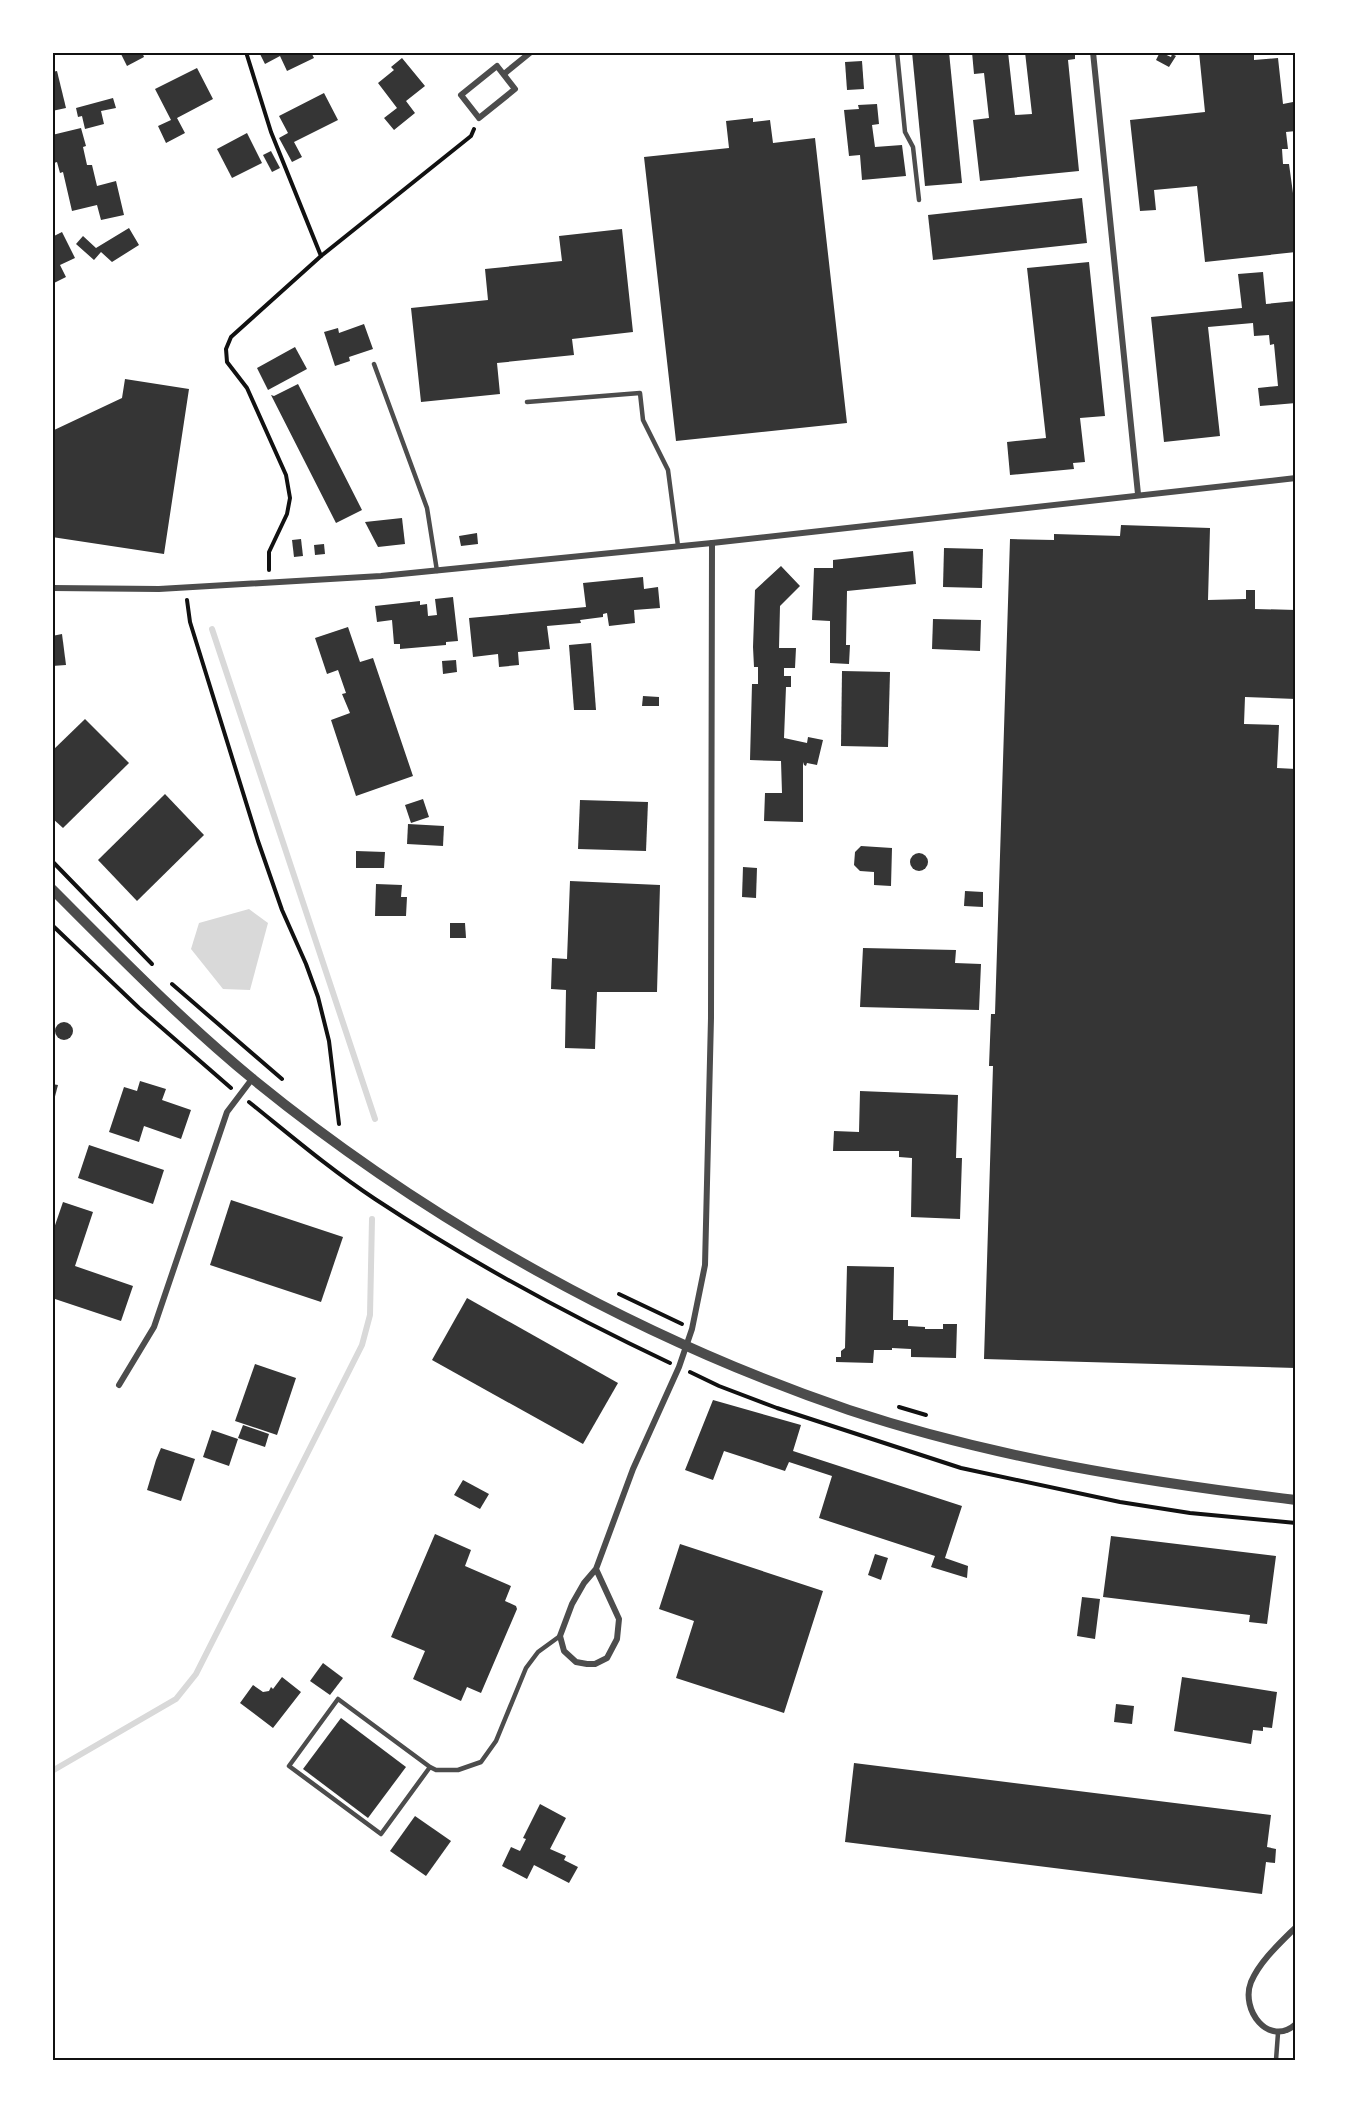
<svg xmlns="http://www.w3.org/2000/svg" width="1348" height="2113" font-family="Mulish,sans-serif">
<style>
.water{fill:#d9d9d9}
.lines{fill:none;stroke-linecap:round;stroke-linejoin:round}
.stream{stroke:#d9d9d9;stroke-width:6}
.building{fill:#353535}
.path{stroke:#111;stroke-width:4}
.service{stroke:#4c4c4c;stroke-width:4.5}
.minor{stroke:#4c4c4c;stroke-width:6}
.tertiary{stroke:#4c4c4c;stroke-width:10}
.neatline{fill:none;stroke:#111;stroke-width:2}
</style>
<rect width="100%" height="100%" fill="#fff"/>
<polygon class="water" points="249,909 268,923 250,990 223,989 191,949 199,923"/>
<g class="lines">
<g class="stream">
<polyline points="212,629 375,1119"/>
<polyline points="52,1771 176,1699 196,1674 362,1345 370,1315 372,1219"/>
</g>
</g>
<g class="building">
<polygon points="120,52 142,52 144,57 127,66"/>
<polygon points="259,52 311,52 314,58 287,71 280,56 265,64"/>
<polygon points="912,52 949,52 962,183 925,186"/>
<polygon points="972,52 982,54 1008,52 1015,115 1032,114 1025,52 1075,52 1075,59 1068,60 1079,171 980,181 973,120 989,118 984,73 974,74"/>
<polygon points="1160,52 1171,57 1172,54 1176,56 1169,67 1156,60"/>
<polygon points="1199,52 1254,52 1254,60 1278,58 1283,104 1293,102 1296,121 1296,131 1286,132 1288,149 1282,149 1283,164 1289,164 1296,215 1296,252 1205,262 1197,186 1154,190 1156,210 1140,211 1130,120 1205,112"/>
<polygon points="402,58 425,86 406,101 415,113 394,130 384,118 397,108 378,83 394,70 391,67"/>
<polygon points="862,61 864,89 847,90 845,62"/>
<polygon points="197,68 213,99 177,118 185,133 166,143 158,126 171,120 155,89"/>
<polygon points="57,71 66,108 52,111 52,72"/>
<polygon points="324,93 338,120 294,142 302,157 292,162 279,138 288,133 279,116"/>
<polygon points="113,98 116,108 101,111 104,124 85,129 82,116 78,117 76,108"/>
<polygon points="877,104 879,124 872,125 875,147 902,145 906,176 862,180 860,155 849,156 844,110 859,109 858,105"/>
<polygon points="753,118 753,122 770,120 773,143 815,138 847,423 676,441 644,157 729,148 726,121"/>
<polygon points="81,128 86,146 83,147 87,165 92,165 97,186 116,181 124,215 101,220 97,205 72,211 63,172 60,173 57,162 54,163 52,135"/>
<polygon points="247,133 262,163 232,178 217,149"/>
<polygon points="271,151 280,168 272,172 263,155"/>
<polygon points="1082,198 1087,243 933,260 928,215"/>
<polygon points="129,228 139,245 112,262 101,252 94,260 76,244 83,236 96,248"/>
<polygon points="622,229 633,332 572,339 574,355 497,363 500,394 421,402 411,308 488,300 485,269 562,261 559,236"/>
<polygon points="62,232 75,258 60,265 66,277 52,284 52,237"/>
<polygon points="1089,262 1105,416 1080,418 1085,462 1073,463 1074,469 1010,475 1007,442 1046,438 1027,268"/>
<polygon points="1263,272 1266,304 1296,301 1296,403 1260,406 1258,388 1278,386 1274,344 1270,345 1269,335 1254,336 1253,323 1208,327 1220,436 1164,442 1151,317 1242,308 1238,274"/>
<polygon points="364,324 373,349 349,357 350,361 335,366 324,332 338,328 339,333"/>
<polygon points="295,347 307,369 268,390 257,368"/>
<polygon points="125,379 189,389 164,554 52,537 52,431 122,398"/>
<polygon points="298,384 362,510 336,523 271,395 274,396"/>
<polygon points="402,518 405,544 378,547 365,522"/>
<polygon points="1121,525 1210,528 1208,600 1246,599 1246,590 1255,590 1255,609 1296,610 1296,699 1245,697 1244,724 1279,725 1277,768 1296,769 1296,1368 984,1359 993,1066 989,1066 991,1014 995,1014 1010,539 1054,540 1054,534 1120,536"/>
<polygon points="477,533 478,544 461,546 459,536"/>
<polygon points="301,539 303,556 294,557 292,540"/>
<polygon points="324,544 325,554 315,555 314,545"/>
<polygon points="944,548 983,549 982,588 943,587"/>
<polygon points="913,551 916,584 847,591 846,645 850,645 849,664 830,663 830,621 812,620 814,568 833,568 833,560"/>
<polygon points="781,566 800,586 780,606 779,648 796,648 795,668 784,668 784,676 791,676 791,687 786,687 784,738 807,743 808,737 823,740 817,765 807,763 806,766 804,765 803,762 803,822 764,821 765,793 782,793 781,761 750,760 752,684 758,684 758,667 754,667 753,647 755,590"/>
<polygon points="643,577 644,589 658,587 660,608 634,610 635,623 609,626 607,613 603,614 603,617 580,620 581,623 547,626 550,649 518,652 519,665 499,667 498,654 473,657 469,618 586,607 583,583"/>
<polygon points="453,597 458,641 446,642 446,645 400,649 400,644 394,644 392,620 377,622 375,606 420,601 420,605 427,604 428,616 437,615 435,599"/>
<polygon points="933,619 981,620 980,651 932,649"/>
<polygon points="348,627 360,662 373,658 413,776 356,796 331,720 350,713 342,694 346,693 338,670 327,674 315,638"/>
<polygon points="62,634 66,665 52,666 52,636"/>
<polygon points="591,643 596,710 574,710 569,645"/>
<polygon points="456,660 457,672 443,674 442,661"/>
<polygon points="842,671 890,672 888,747 841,746"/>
<polygon points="643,696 659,697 659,706 642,706"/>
<polygon points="85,719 129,763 63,828 52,818 52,751"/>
<polygon points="165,794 204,835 137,901 98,860"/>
<polygon points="423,799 429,817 411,823 405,805"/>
<polygon points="580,800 648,802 646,851 578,849"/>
<polygon points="408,824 444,826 443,846 407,844"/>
<polygon points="861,846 892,848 891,886 874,885 874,872 860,871 854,865 855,852"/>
<polygon points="356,851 385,852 384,868 356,868"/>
<circle cx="919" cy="862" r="9"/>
<polygon points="743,867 757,868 756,898 742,897"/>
<polygon points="570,881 660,885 657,992 597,992 595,1049 565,1048 566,990 551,989 552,958 567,959"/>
<polygon points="376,884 402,885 401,897 407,897 406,916 375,916"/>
<polygon points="965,891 983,892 983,907 964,906"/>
<polygon points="450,923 465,923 466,938 450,938"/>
<polygon points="863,948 956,950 955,963 981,964 979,1010 860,1007"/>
<circle cx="64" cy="1031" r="9"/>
<polygon points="140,1081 166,1089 162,1100 191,1110 181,1139 144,1126 139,1142 109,1132 124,1087 137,1091"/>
<polygon points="52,1084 58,1085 53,1104 52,1104"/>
<polygon points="860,1091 958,1095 956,1158 962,1158 960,1219 911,1217 912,1158 899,1157 899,1151 833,1151 834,1131 859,1132"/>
<polygon points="89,1145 164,1170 153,1204 78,1178"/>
<polygon points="231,1200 343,1237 321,1302 210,1265"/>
<polygon points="63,1202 93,1212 75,1266 133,1286 121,1321 52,1298 52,1234"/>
<polygon points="847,1266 894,1267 893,1320 908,1320 908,1326 925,1327 925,1329 943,1329 943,1324 957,1324 956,1358 911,1357 911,1349 892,1348 892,1350 874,1350 873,1363 836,1362 836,1357 841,1357 841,1351 845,1348"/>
<polygon points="467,1298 618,1383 583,1444 432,1360"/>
<polygon points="255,1364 296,1378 277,1435 235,1421"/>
<polygon points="713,1400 801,1425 793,1451 962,1506 945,1558 968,1566 967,1578 931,1567 935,1556 819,1518 832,1476 789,1462 785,1471 724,1451 713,1480 685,1470"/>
<polygon points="243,1425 269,1434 265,1447 238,1438"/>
<polygon points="212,1430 238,1439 229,1466 203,1457"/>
<polygon points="161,1448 195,1459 181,1501 147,1490 156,1460"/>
<polygon points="463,1480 489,1494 480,1509 454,1495"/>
<polygon points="435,1534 471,1550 465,1566 511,1586 505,1601 516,1606 517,1609 481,1693 467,1687 461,1701 413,1679 425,1651 391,1637"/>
<polygon points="1111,1536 1276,1556 1267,1624 1249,1622 1250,1615 1103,1597"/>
<polygon points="680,1544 823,1591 784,1713 676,1678 694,1621 659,1609"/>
<polygon points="875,1554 888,1558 881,1580 868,1575"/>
<polygon points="1082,1597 1100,1599 1095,1639 1077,1636"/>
<polygon points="323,1663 343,1678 330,1695 310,1681"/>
<polygon points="282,1677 301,1692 273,1728 240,1703 253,1685 263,1692 269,1691 271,1687 273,1689"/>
<polygon points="1182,1677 1277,1692 1272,1728 1263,1727 1263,1731 1253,1730 1251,1744 1174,1731"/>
<polygon points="1116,1704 1134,1706 1132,1724 1114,1722"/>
<polygon points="341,1718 406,1767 368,1818 303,1769"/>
<polygon points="854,1763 1271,1815 1267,1847 1276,1849 1275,1863 1266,1862 1262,1894 845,1842"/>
<polygon points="540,1804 566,1818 550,1849 566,1856 564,1860 578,1867 569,1883 534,1865 527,1879 502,1866 511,1847 520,1851 526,1839 523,1838"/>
<polygon points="415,1816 451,1841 426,1876 390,1851"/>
</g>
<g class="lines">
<g class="path">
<polyline points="246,52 271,132 321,256"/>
<polyline points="269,570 269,552 287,514 290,498 286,475 247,388 227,362 226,349 231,337 321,256 471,136 474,129"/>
<polyline points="187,600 190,622 258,841 282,910 306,964 318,997 329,1041 339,1124"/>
<polyline points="52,861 152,964"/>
<polyline points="52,925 139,1008 231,1088"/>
<polyline points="172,984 282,1079"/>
<path d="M249 1102C290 1135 331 1170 375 1199 469 1261 568 1315 670 1363"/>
<polyline points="619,1294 682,1324"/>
<polyline points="690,1372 719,1386 777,1408 961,1468 1120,1502 1190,1513 1296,1523"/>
<polyline points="899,1407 926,1415"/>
</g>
<g class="service">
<polyline points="897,52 905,132 913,147 919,200"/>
<polyline points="374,364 427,508 437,571"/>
<polyline points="527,402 640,393 643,420 668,470 678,546"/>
<polyline points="430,1767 381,1834 289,1766 338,1699 430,1767 436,1770 458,1770 481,1762 496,1741 526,1668 538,1652 560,1636"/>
<polyline points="1276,2060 1278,2033"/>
</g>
<g class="minor">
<polyline points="1093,52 1138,494"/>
<polygon points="497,66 515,89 479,118 461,95"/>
<polyline points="504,74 531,52"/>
<polyline points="52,588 159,589 381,576 712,543 1296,478"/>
<polyline points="119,1385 154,1327 227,1112 252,1079"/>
<polyline points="596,1569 619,1619 617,1639 607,1658 595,1664 587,1664 576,1662 564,1651 560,1636 572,1604 584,1583 596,1569 633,1469 679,1367 692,1329 705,1265 711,1018 712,543"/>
<path d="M1296 1927C1280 1943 1260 1961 1251 1982 1240 2010 1269 2048 1296 2024"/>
</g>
<path class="tertiary" d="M52 889C117 954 182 1021 254 1080 427 1221 637 1338 849 1410 994 1458 1145 1482 1296 1500"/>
</g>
<rect width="1348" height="2113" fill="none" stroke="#ffffff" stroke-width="108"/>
<rect x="54" y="54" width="1240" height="2005" class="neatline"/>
</svg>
